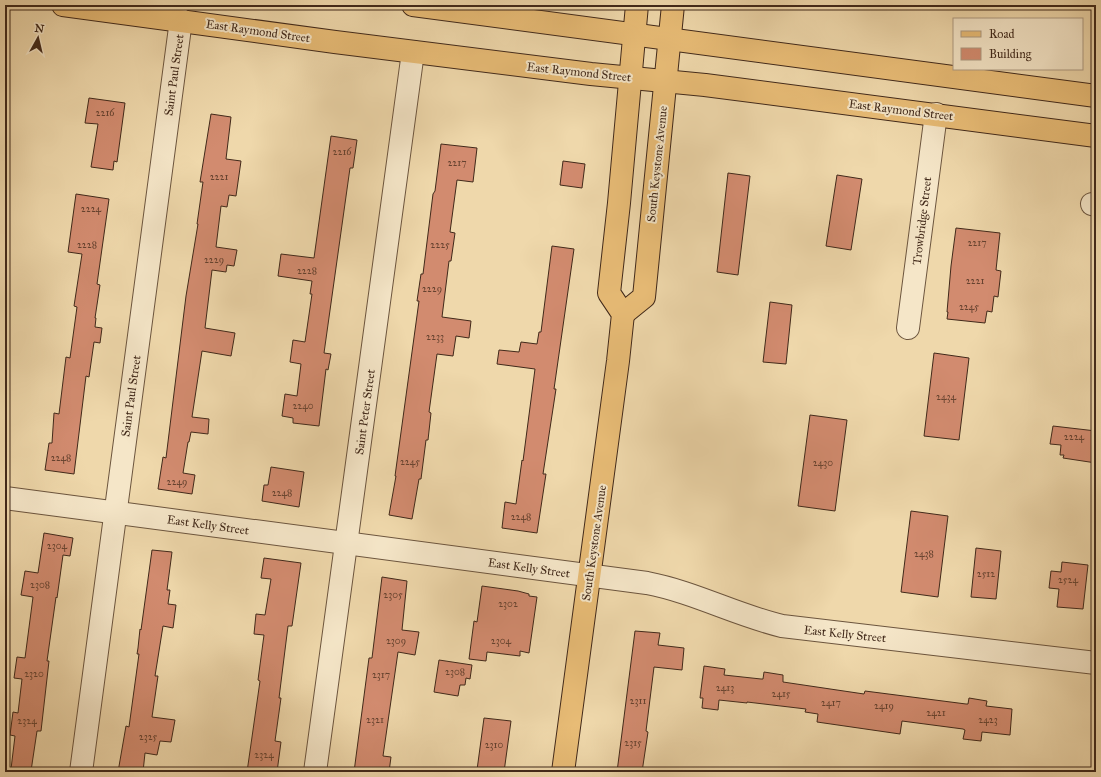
<svg xmlns="http://www.w3.org/2000/svg" width="1101" height="777" font-family="'IM FELL Great Primer',serif">
<style>
.building{fill:#d28b6f;stroke:#41291a}
.lines{fill:none;stroke-linecap:round;stroke-linejoin:round}
.minor-casing{stroke:#6c553e;stroke-width:24}
.major-casing{stroke:#41291a;stroke-width:24}
.minor{stroke:#f5e6c8;stroke-width:22}
.major{stroke:#e8bc76;stroke-width:22}
.labels{text-anchor:middle;dominant-baseline:central;stroke-width:4;stroke-linejoin:round;paint-order:stroke}
.number-label{font-size:10px;fill:#65422f}
.street-label{font-size:12px;fill:#41291a;stroke:#f5e6c8}
</style>
<rect width="100%" height="100%" fill="#efd8ab"/>
<filter id="stains"><feTurbulence type="fractalNoise" baseFrequency=".005" numOctaves="4"/><feColorMatrix values="0 0 0 0 .2 0 0 0 0 .09 0 0 0 0 .02 0 0 0 .5 -.17"/></filter>
<radialGradient id="worn" r=".72"><stop offset=".6" stop-color="#630" stop-opacity="0"/><stop offset="1" stop-color="#630" stop-opacity=".3"/></radialGradient>
<g class="building">
<polygon points="89,98 125,103 117,162 114,161 113,170 91,167 98,124 85,123"/>
<polygon points="211,114 231,117 226,159 241,161 236,196 229,195 227,207 221,206 216,247 237,250 234,266 227,265 226,272 212,270 205,328 235,333 231,356 202,351 192,417 209,419 208,434 191,432 189,442 188,442 183,473 195,475 192,494 158,489 163,457 166,458 186,296 198,224 197,224 203,182 200,182"/>
<polygon points="331,136 357,140 353,168 350,168 324,353 331,354 328,370 326,369 319,426 293,423 293,418 282,416 285,394 297,396 301,364 290,362 293,340 305,342 312,294 310,294 312,281 278,276 281,254 314,258"/>
<polygon points="441,144 477,148 473,182 457,180 450,232 455,233 451,261 449,261 442,317 471,321 469,338 456,336 453,356 437,354 429,412 431,413 428,440 426,440 421,479 419,479 412,519 389,515 396,476 395,476 419,301 417,301 421,274 423,274 433,194 435,191"/>
<polygon points="563,161 585,164 582,188 560,185"/>
<polygon points="728,173 750,176 738,275 717,272"/>
<polygon points="837,175 862,179 851,250 826,246"/>
<polygon points="76,194 109,199 97,284 100,285 95,318 96,318 95,327 102,328 100,343 94,342 89,377 86,376 74,474 45,470 49,443 52,443 54,413 59,414 66,357 70,358 77,307 74,306 82,254 68,252"/>
<polygon points="956,228 1000,233 996,270 1001,271 998,297 994,296 992,312 987,311 985,323 947,319 948,312 947,312 951,266"/>
<polygon points="552,246 574,249 554,389 556,389 543,474 546,474 537,533 502,528 505,502 516,504 522,460 523,461 535,369 497,364 499,350 519,352 521,342 537,344 539,332 541,332"/>
<polygon points="770,302 792,305 786,364 763,362"/>
<polygon points="934,353 969,358 959,440 924,436"/>
<polygon points="810,415 847,420 835,511 798,506"/>
<polygon points="1053,426 1096,431 1096,463 1063,458 1064,455 1060,455 1061,445 1050,444"/>
<polygon points="271,467 304,472 299,507 262,501 264,485 268,485"/>
<polygon points="911,511 948,516 938,597 901,592"/>
<polygon points="44,533 73,538 70,556 63,555 57,598 56,597 47,661 49,661 41,731 37,731 31,771 11,769 15,736 10,735 13,712 18,713 22,679 14,678 17,657 25,658 33,597 21,595 25,571 38,573"/>
<polygon points="976,548 1001,551 996,599 971,597"/>
<polygon points="152,550 172,552 167,590 170,590 168,604 176,605 173,628 163,626 155,676 158,676 152,717 175,720 171,742 160,741 157,755 145,753 143,772 118,772 126,726 129,727 139,654 137,654 138,648 140,629 141,630"/>
<polygon points="264,558 301,563 292,626 288,626 279,698 281,698 275,741 281,742 277,772 247,772 260,681 258,680 264,635 254,634 256,614 265,615 271,579 261,578"/>
<polygon points="1062,562 1088,565 1083,609 1057,607 1059,589 1049,588 1051,571 1061,572"/>
<polygon points="382,577 407,581 402,630 419,632 415,655 398,652 383,756 391,757 389,772 354,772 369,658 372,658"/>
<polygon points="482,586 518,591 529,594 529,596 537,597 529,653 520,651 520,656 487,652 486,661 469,659 474,621 477,622"/>
<polygon points="635,631 660,633 658,645 684,648 682,670 654,667 646,731 648,732 642,772 617,772"/>
<polygon points="439,660 472,665 470,679 466,678 465,685 460,685 458,696 434,692"/>
<polygon points="704,666 725,669 724,675 761,679 763,679 764,672 783,675 783,682 864,694 865,691 966,704 968,704 969,698 987,701 986,706 1012,709 1010,735 982,732 981,741 963,739 965,730 963,729 902,721 900,734 817,722 818,714 805,712 806,709 747,702 747,703 719,700 718,710 702,708 703,698 700,698"/>
<polygon points="484,718 511,721 504,772 477,770"/>
</g>
<g class="lines">
<g class="minor-casing">
<g id="minor">
<polyline points="1092,204 1096,205"/>
<polyline points="908,328 936,114"/>
<path d="M5 498 647 583C694 592 736 615 782 626L1096 663"/>
<polyline points="81,772 181,20"/>
<polyline points="315,772 413,52"/>
</g>
</g>
<g class="major-casing">
<g id="major">
<polyline points="63,5 335,42 591,74 705,85 1096,136"/>
<polyline points="413,5 1096,96"/>
<polyline points="623,314 644,297 673,5"/>
<polyline points="563,772 618,361 623,314 609,293 619,203 637,5"/>
</g>
</g>
<use href="#minor" class="minor"/>
<use href="#major" class="major"/>
</g>
<g class="labels">
<g class="number-label">
<text x="105" y="113">2216</text>
<text x="342" y="152">2216</text>
<text x="457" y="163">2217</text>
<text x="219" y="177">2221</text>
<text x="91" y="209">2224</text>
<text x="977" y="243">2217</text>
<text x="87" y="245">2228</text>
<text x="440" y="245">2225</text>
<text x="214" y="260">2229</text>
<text x="307" y="271">2228</text>
<text x="975" y="281">2221</text>
<text x="432" y="289">2229</text>
<text x="969" y="307">2245</text>
<text x="435" y="337">2233</text>
<text x="946" y="397">2434</text>
<text x="303" y="406">2240</text>
<text x="1074" y="437">2224</text>
<text x="61" y="458">2248</text>
<text x="410" y="462">2245</text>
<text x="823" y="463">2430</text>
<text x="177" y="482">2249</text>
<text x="282" y="493">2248</text>
<text x="521" y="517">2248</text>
<text x="57" y="546">2304</text>
<text x="924" y="554">2438</text>
<text x="986" y="574">2512</text>
<text x="1068" y="580">2524</text>
<text x="40" y="585">2308</text>
<text x="393" y="595">2305</text>
<text x="508" y="604">2302</text>
<text x="396" y="641">2309</text>
<text x="501" y="641">2304</text>
<text x="455" y="672">2308</text>
<text x="34" y="674">2320</text>
<text x="381" y="675">2317</text>
<text x="725" y="688">2413</text>
<text x="781" y="694">2415</text>
<text x="638" y="701">2311</text>
<text x="831" y="703">2417</text>
<text x="884" y="706">2419</text>
<text x="936" y="713">2421</text>
<text x="375" y="720">2321</text>
<text x="988" y="720">2423</text>
<text x="27" y="721">2324</text>
<text x="148" y="737">2325</text>
<text x="633" y="743">2315</text>
<text x="494" y="745">2310</text>
<text x="264" y="755">2324</text>
</g>
<g class="street-label">
<text transform="translate(258 31) rotate(8)">East Raymond Street</text>
<text transform="translate(579 72) rotate(6)">East Raymond Street</text>
<text transform="translate(174 75) rotate(-82)">Saint Paul Street</text>
<text transform="translate(901 110) rotate(7)">East Raymond Street</text>
<text transform="translate(657 164) rotate(-84)">South Keystone Avenue</text>
<text transform="translate(922 221) rotate(-83)">Trowbridge Street</text>
<text transform="translate(131 396) rotate(-82)">Saint Paul Street</text>
<text transform="translate(365 412) rotate(-82)">Saint Peter Street</text>
<text transform="translate(208 525) rotate(8)">East Kelly Street</text>
<text transform="translate(594 543) rotate(-82)">South Keystone Avenue</text>
<text transform="translate(529 568) rotate(8)">East Kelly Street</text>
<text transform="translate(845 634) rotate(6)">East Kelly Street</text>
</g>
</g>
<rect width="1101" height="777" fill="none" stroke="#efd8ab" stroke-width="20"/>
<rect x="6" y="6" width="1089" height="765" fill="none" stroke="#41291a" stroke-width="2"/>
<rect x="10" y="10" width="1081" height="757" fill="none" stroke="#41291a"/>
<rect x="953" y="18" width="130" height="52" fill="#f5e6c8" stroke="#ad9a82"/>
<rect x="961" y="31" width="20" height="6" fill="#e8bc76" stroke="#ad9a82"/>
<text x="989" y="38" font-size="12" fill="#41291a">Road</text>
<rect x="961" y="48" width="20" height="12" fill="#d28b6f" stroke="#ad9a82"/>
<text x="989" y="58" font-size="12" fill="#41291a">Building</text>
<g transform="translate(38 38) rotate(8)" stroke="#f5e6c8" stroke-width="3" paint-order="stroke">
<path d="M0-3L7 15L0 10L-7 15Z" fill="#41291a"/>
<text y="-6" font-size="11" font-weight="bold" text-anchor="middle" fill="#41291a">N</text>
</g>
<rect width="100%" height="100%" filter="url(#stains)"/>
<rect width="100%" height="100%" fill="url(#worn)"/>
</svg>
